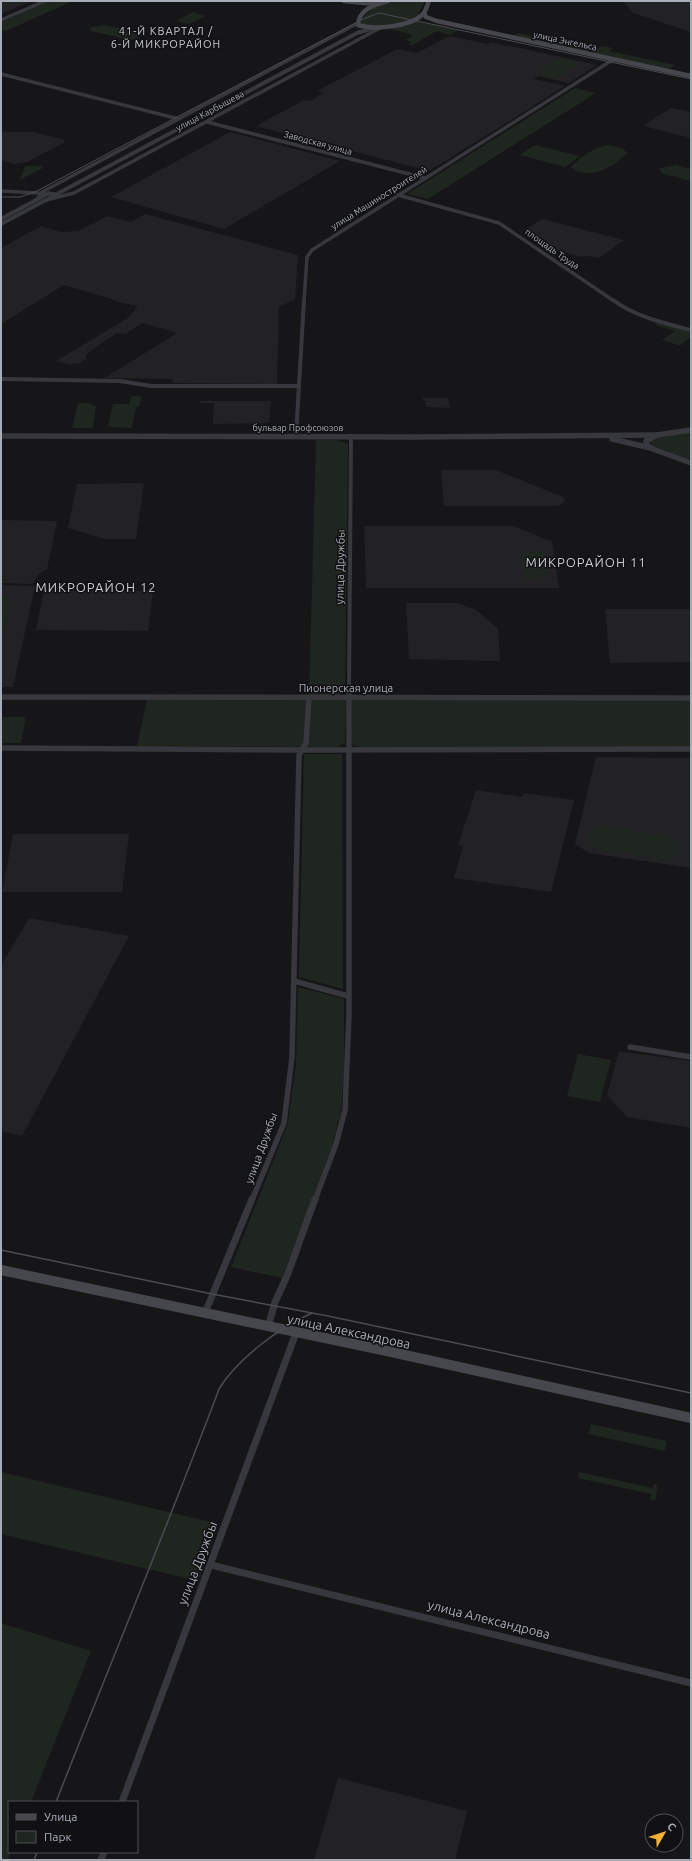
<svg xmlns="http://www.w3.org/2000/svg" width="692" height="1861" font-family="Ubuntu,sans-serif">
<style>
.built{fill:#222225}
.green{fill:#1e261f}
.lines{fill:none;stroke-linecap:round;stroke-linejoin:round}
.minor-far3{stroke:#37383d;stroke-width:3.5}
.minor-far2{stroke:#37383d;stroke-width:4}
.minor-far1{stroke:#37383d;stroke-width:5.5}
.minor{stroke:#37383d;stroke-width:7}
.tertiary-far1{stroke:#37383d;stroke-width:4}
.tertiary{stroke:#37383d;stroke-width:5.5}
.secondary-far1{stroke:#45474d;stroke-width:4.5}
.secondary{stroke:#45474d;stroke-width:10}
.tram-far1{stroke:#4a4c52;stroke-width:1}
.tram{stroke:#4a4c52;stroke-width:1.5}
.labels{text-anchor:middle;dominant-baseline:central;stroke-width:3;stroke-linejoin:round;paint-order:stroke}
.far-street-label{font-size:9px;fill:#a8adb8;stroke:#111113}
.far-quarter-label{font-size:11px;letter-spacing:1px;fill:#c9ccd4;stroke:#111113}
.street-label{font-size:11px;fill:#a8adb8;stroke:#111113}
.quarter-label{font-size:13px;letter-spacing:1px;fill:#c9ccd4;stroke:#111113}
.near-street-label{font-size:13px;fill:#a8adb8;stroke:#111113}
</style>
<rect width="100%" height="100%" fill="#161618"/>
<g class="built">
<polygon points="1,1 31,1 1,14"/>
<polygon points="623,1 691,1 691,32 633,13"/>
<polygon points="449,36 488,44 492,42 505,46 507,45 597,65 569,83 538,76 534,79 565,86 429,171 256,126 304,100 310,101 324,93 317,91 397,49 417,53"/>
<polygon points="671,108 691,112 691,138 643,126"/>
<polygon points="2,132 33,132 65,140 64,143 27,162 14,164 1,160"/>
<polygon points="230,132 340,161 224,229 111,197"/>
<polygon points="145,214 298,255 295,299 279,307 277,384 172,383 173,379 105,378 177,333 142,323 125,334 117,333 96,347 86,355 86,359 78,364 74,363 70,365 56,361 131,316 129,315 136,310 134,309 138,306 114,301 115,300 64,285 1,324 1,248 41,226 61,232 79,231 107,216 131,222"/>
<polygon points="542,219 624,240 599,258 587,256 581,257 554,250 524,231"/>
<polygon points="423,398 448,398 450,408 426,407 426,401 423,401"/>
<polygon points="200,401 271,401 269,422 263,423 213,424 214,403 199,403"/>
<polygon points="441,470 496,470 563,497 565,500 561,505 556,506 444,506"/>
<polygon points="144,483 136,539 105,539 68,528 77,484"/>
<polygon points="1,520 57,521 47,569 38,575 32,584 1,583"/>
<polygon points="364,526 514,526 552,542 559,588 366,588"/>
<polygon points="1,585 35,586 13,687 1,687"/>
<polygon points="44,590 153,591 148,631 36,630"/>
<polygon points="406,603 457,603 475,609 498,629 500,661 409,659"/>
<polygon points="605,609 691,609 691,662 610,663"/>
<polygon points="596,757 691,758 691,868 589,853 575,844"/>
<polygon points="476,790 522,797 524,793 574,800 551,892 454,878 463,846 458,845"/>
<polygon points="13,834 129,834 122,892 2,892"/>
<polygon points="29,918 129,936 22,1136 1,1131 1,966"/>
<polygon points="619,1051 691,1061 691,1128 627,1117 607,1095"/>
<polygon points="338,1778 467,1811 455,1860 314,1860"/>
</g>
<g class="green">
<polygon points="49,1 73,1 6,31 1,30 1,22"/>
<path d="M395 1 425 2C422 6 420 12 417 15 405 26 376 26 362 24L361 22C369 6 380 5 395 1Z"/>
<polygon points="193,12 206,16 189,24 176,21"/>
<polygon points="415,21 457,30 459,30 450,35 437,31 412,45 409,44 412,42 405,40 412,36 410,34 385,28"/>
<polygon points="105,25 141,33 142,36 131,40 90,31 91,27"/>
<polygon points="518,33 591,49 586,52 513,36"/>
<polygon points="602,46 613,48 609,51 675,65 668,70 591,52"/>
<path d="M569 59 575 61 577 63C570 73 550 84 540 74 543 62 559 59 569 59Z"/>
<polygon points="575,88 596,93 428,199 407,194"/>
<polygon points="535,145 580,156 565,167 520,155"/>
<path d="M610 145 622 148 627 153C614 167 589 182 571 167 581 156 596 146 610 145Z"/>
<polygon points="676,165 691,169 691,181 664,174 660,171 660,168"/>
<polygon points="25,166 42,166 43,168 20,180"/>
<polygon points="657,322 691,331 691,337 680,345 691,349 662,340 675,331 656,325 655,323"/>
<polygon points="131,396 142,396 139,406 136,407 132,428 108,427 113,404 129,404"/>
<polygon points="78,403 89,403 96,407 93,428 72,428"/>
<polygon points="691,432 691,460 653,446 650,441 656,437"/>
<polygon points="316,440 336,440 348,444 345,691 339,695 309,696"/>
<polygon points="520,552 545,552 549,577 524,578"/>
<polygon points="1,594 10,598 5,626 1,629"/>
<polygon points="147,699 343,699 346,702 345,743 337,747 137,746"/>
<polygon points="352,700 691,701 691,747 360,747 352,745"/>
<polygon points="1,717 26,717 21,743 1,743"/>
<polygon points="304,754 342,754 343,989 299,977"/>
<polygon points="603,826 671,837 679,843 681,850 672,858 657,858 599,849 591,844 587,837 591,830"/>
<polygon points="298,987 344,999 344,1075 341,1110 333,1144 282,1278 231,1267 288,1124 296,1064"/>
<polygon points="578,1054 611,1060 600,1102 567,1096"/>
<polygon points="591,1424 667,1441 665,1451 588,1434"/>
<polygon points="1,1472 219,1524 198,1581 1,1534"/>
<polygon points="579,1472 653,1488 654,1484 658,1485 655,1501 650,1500 651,1494 578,1478"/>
<polygon points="1,1623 91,1651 31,1802 9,1802 9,1852 11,1852 8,1860 1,1860"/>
</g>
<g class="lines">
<g class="minor-far3">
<polyline points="1,20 45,1"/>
<polyline points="1,74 179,119"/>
<polyline points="207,122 425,178"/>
<polyline points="1,191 56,194"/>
<polyline points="398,195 499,223 614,301"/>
<polyline points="37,199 42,192 358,23"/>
<polyline points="46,200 74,193 380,28"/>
<polyline points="304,301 307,257 312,250 614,59"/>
</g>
<g class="minor-far2">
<path d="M613 300C636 317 664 323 691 330"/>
<polyline points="1,379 120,381 151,386 299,386"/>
<polyline points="296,436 304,300"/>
<polyline points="349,692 351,436"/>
</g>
<g class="minor-far1">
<polyline points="1,697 691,698"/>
<polyline points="1,748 302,750 691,749"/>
<polyline points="294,981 348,996"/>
<polyline points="630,1047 691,1057"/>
<polyline points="252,1200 284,1123 292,1057 299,755 306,743 309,698"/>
<polyline points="315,1200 336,1144 345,1110 349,1016 349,691"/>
</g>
<g class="minor">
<polyline points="205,1313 252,1199"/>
<polyline points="268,1327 275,1302 287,1276 315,1199"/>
<polyline points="211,1565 691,1683"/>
<polyline points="122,1802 296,1333"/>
<polyline points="101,1860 104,1852"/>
</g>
<g class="tertiary-far1">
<polyline points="1,219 49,193"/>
<polyline points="1,224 357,33 374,28"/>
</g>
<g class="tertiary">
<polyline points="691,430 657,435 646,441 647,445 653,449 691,463"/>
<polyline points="1,436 413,437 657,435"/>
<polyline points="612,439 651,448"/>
</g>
<g class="secondary-far1">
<polyline points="344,1 375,4"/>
<path d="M388 1C374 5 359 9 358 25 374 30 409 27 422 15 426 12 427 5 429 1"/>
<polyline points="424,13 426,17 437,21 691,76"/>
</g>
<polyline class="secondary" points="1,1270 382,1350 691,1418"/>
<polyline class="tram-far1" points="1,197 20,197 35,192 363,19 379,13 691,79"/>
<g class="tram">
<polyline points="1,1250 212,1294 328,1316 691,1393"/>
<path d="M56 1802C110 1664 167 1528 219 1389 237 1359 280 1327 312 1313"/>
<polyline points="34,1860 37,1852"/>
</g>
</g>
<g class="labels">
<g class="far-street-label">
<text transform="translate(565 41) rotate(12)">улица Энгельса</text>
<text transform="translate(210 111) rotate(-28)">улица Карбышева</text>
<text transform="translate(318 143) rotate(15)">Заводская улица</text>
<text transform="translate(379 198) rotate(-32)">улица Машиностроителей</text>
<text transform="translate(552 249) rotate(35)">площадь Труда</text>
<text x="298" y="428">бульвар Профсоюзов</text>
</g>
<g class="far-quarter-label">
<text x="166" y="31">41-Й КВАРТАЛ /<tspan x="166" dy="13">6-Й МИКРОРАЙОН</tspan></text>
</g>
<g class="street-label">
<text transform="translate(340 567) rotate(-89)">улица Дружбы</text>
<text x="346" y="688">Пионерская улица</text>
<text transform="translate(261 1148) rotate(-70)">улица Дружбы</text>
</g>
<g class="quarter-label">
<text x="586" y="562">МИКРОРАЙОН 11</text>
<text x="96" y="587">МИКРОРАЙОН 12</text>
</g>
<g class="near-street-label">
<text transform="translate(349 1331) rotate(12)">улица Александрова</text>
<text transform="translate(197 1563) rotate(-69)">улица Дружбы</text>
<text transform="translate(489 1619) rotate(14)">улица Александрова</text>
</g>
</g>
<rect width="692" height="1861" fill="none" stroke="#a8adb8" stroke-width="4"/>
<rect x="8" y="1801" width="130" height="52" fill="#111113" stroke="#4d4f55"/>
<rect x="16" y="1814" width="20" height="6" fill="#45474d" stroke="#4d4f55"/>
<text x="44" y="1821" font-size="12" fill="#a8adb8">Улица</text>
<rect x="16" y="1831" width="20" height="12" fill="#1e261f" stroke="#4d4f55"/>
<text x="44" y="1841" font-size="12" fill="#a8adb8">Парк</text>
<g transform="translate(664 1833) rotate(51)"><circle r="19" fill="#111113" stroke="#4d4f55"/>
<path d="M0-3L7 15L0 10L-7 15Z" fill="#f2b134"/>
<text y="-6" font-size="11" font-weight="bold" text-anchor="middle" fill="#a8adb8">С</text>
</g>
</svg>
